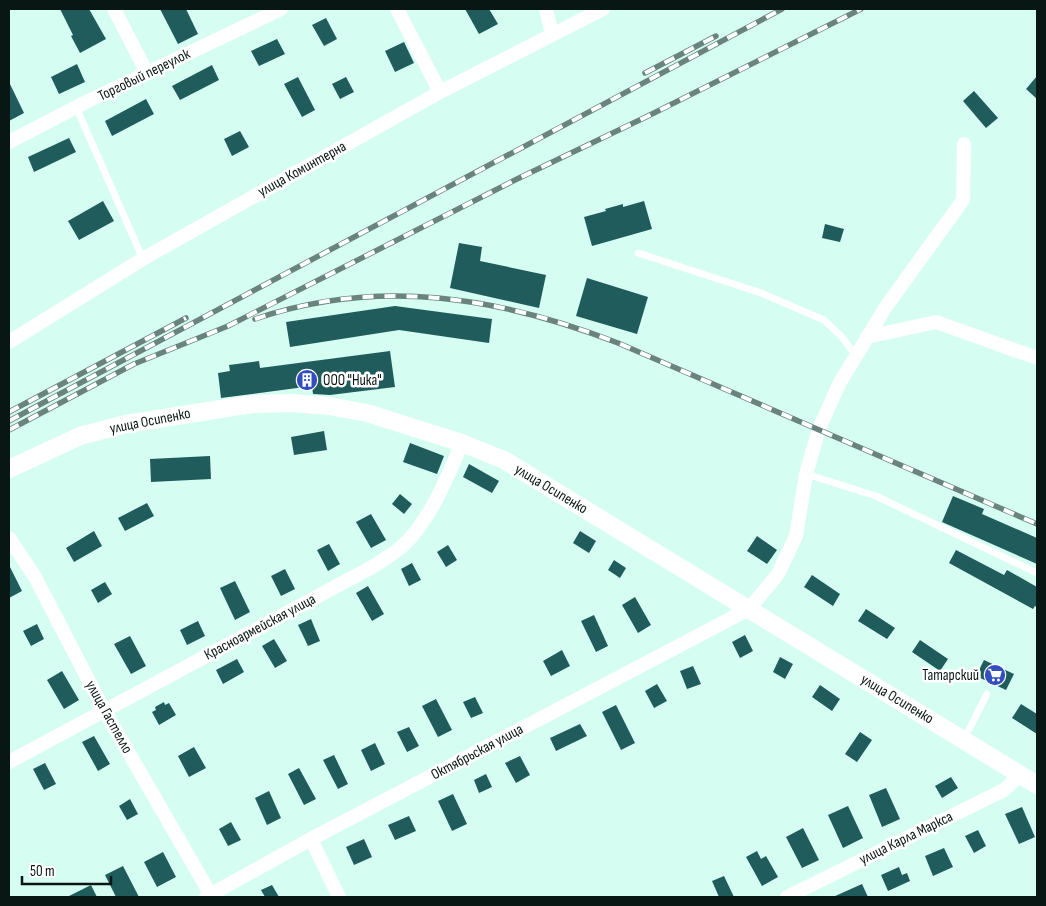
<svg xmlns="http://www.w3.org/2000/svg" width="1046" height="906" font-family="'Sofia Sans Condensed',sans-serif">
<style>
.building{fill:#205c5c}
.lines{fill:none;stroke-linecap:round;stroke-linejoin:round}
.service{stroke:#fff;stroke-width:7}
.minor{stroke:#fff;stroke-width:14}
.tertiary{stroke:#fff;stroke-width:18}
.rail-casing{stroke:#6a847d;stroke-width:5.5}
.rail{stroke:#fff;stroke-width:4;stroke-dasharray:11;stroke-linecap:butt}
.labels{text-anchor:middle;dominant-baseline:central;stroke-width:5;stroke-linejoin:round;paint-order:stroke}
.street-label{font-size:15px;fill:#091714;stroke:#fff}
.poi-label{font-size:15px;fill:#091714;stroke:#fff;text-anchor:start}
</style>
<rect width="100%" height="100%" fill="#d5fdf2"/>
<g class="building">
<polygon points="60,9 89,9 106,39 80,53 71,36 73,35"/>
<polygon points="160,9 186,9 198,34 178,44"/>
<polygon points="465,9 489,9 498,24 479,34"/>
<polygon points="326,18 337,39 324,46 312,25"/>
<polygon points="277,39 285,54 259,66 251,51"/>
<polygon points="404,42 414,63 395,72 385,51"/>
<polygon points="77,64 85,82 59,94 51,77"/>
<polygon points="212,65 219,80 180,100 172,86"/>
<polygon points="1037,76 1037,99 1026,89"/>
<polygon points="298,77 315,110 302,117 284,84"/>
<polygon points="346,77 354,92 340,99 332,84"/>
<polygon points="9,82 24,113 9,121"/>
<polygon points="974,91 998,118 986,128 963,101"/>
<polygon points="146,99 154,114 112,136 105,121"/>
<polygon points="240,131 249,147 232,156 224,139"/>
<polygon points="69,138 76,152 34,172 28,157"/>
<polygon points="103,201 114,221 79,240 68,221"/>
<polygon points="644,201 652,229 592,246 584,217 606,211 605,209 623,204 623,207"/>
<polygon points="825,224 844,229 840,242 822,238"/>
<polygon points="459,243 482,247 480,261 546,275 539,308 450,288"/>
<polygon points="587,278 648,297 637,334 576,316"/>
<polygon points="395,306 492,319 489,343 399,330 290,347 286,322"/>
<polygon points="390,351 395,387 330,395 313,394 312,386 221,398 218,373 230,371 229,365 259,361 260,368"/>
<polygon points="324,431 327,450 294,455 291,437"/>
<polygon points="410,443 444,456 437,474 403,462"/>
<polygon points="210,456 211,479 151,482 150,459"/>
<polygon points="469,464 499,481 492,493 463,477"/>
<polygon points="400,494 412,504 404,514 392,504"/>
<polygon points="953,496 984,509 982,514 1037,538 1037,564 942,522"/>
<polygon points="147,503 154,516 125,531 118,518"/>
<polygon points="371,514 386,540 371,548 356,522"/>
<polygon points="94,531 102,546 74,562 66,548"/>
<polygon points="580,531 596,541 589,553 573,543"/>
<polygon points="757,536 777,550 767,564 747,551"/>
<polygon points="329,544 340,564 328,571 317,550"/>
<polygon points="448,545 457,560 446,567 437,552"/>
<polygon points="956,550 1004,575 1007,570 1037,587 1037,607 1035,606 1033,609 949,563"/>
<polygon points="614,560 626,568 620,578 608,570"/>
<polygon points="412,563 421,580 409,586 401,569"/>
<polygon points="9,565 22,591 9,598"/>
<polygon points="285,569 295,589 281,596 271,576"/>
<polygon points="812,575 840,594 833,606 804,587"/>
<polygon points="235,581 250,612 235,620 220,588"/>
<polygon points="105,582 112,594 98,603 91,590"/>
<polygon points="368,586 384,614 372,621 356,593"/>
<polygon points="635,597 651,625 638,633 622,605"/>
<polygon points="866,609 895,628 887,639 858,621"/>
<polygon points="594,615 608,646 596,652 581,621"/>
<polygon points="311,619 320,641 308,646 298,625"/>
<polygon points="198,621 205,636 187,645 180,630"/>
<polygon points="37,624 44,639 31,646 23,631"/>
<polygon points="745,635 753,651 740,658 732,642"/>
<polygon points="130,636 146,666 131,674 114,644"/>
<polygon points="274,639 287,661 275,668 262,646"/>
<polygon points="920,640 948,659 940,671 912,652"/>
<polygon points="562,650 570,666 551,676 543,661"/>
<polygon points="780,657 793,664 785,679 773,672"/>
<polygon points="237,659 244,672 223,684 216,670"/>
<polygon points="984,660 1014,674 1006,690 976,676"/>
<polygon points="693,666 701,684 687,689 680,671"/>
<polygon points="62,671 79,700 64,709 47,680"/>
<polygon points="657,684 667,701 654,708 645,691"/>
<polygon points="820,685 840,699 832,711 812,697"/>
<polygon points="475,697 483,713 471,718 463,702"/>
<polygon points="436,699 452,730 438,737 422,706"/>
<polygon points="164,702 165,705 169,703 176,715 159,725 152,712 156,710 155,707"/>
<polygon points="1021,704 1037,714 1037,734 1012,718"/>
<polygon points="616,705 635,743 621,750 602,712"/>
<polygon points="580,724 587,736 556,751 550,738"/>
<polygon points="409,727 419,746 407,752 397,732"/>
<polygon points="860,732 872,740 857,762 845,754"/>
<polygon points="94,736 110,764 98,771 82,742"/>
<polygon points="375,743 385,764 371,771 361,750"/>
<polygon points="194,747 206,768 189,777 178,756"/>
<polygon points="334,755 348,784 338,789 323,760"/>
<polygon points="520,756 530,775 516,783 505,763"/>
<polygon points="45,763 56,784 44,790 33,769"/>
<polygon points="299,768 316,799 304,805 288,774"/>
<polygon points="486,774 492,787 479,793 474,780"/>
<polygon points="951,777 958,788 942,798 935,786"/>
<polygon points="886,788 900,819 882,827 869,795"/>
<polygon points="269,791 281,818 267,825 255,798"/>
<polygon points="453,794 467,824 452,831 438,801"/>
<polygon points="130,799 138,814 127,820 119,806"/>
<polygon points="848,806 863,838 843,848 828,815"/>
<polygon points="1022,807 1035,837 1019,844 1005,814"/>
<polygon points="409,816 416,831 395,840 388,825"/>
<polygon points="231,822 241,840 228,846 219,829"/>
<polygon points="803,828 819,860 802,868 786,837"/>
<polygon points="978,830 986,846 974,853 965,836"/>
<polygon points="364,839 372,857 354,865 346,847"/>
<polygon points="944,848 953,867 933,876 925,856"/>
<polygon points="757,851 761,859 766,856 778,877 762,886 746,857"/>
<polygon points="163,852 176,877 157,887 144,862"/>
<polygon points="123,866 139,897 116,897 105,875"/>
<polygon points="899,867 902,875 907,873 910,881 888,891 881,875"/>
<polygon points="724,876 734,897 719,897 712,881"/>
<polygon points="862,884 868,897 833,897"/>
<polygon points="91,885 97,897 67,897"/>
<polygon points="272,885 279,897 265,897 261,890"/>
</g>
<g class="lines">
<g class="service">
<polyline points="76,107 143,259"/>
<polyline points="638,253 761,293 824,320 842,337 856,356"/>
<polyline points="806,474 876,496 1037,573"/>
<polyline points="964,739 987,694"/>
</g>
<g class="minor">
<polyline points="114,9 147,73"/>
<polyline points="397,9 440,92"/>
<polyline points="546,9 552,34"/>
<polyline points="9,142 82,104 281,9"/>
<polyline points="867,337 936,322 1037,358"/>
<polyline points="9,342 146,257 440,92 603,9"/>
<polyline points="9,538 35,577 104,710 211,895"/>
<path d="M9 762 374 566C383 560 392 555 400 548 428 525 448 476 462 443"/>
<polyline points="311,839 339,897"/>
<polyline points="206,897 311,839 749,609 778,574 796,536 806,474 819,429 839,384 885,308 963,200 964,144"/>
<polyline points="787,897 1004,790 1021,774"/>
</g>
<polyline class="tertiary" points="9,469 80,436 126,424 252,404 291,403 329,406 367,413 462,443 504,460 1037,785"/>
<g class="rail-casing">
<g id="rail">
<polyline points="645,73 716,36"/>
<path d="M255 319C379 277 499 297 618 343L1037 524"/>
<polyline points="9,412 186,318"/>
<polyline points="9,421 782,9"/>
<polyline points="9,430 134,364 228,326 515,180 650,115 861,9"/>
</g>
</g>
<use href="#rail" class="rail"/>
</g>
<defs>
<g id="building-disc" transform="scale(1.125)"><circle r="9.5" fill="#334ec0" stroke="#fff"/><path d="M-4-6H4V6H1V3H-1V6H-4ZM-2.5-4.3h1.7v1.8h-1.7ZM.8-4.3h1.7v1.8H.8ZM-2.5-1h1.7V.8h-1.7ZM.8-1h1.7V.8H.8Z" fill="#fff"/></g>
<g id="supermarket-disc" transform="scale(1.125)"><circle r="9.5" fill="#334ec0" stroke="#fff"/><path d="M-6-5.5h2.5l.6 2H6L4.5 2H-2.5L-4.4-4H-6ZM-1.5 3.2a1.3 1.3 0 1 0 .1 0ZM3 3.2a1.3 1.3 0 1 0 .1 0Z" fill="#fff"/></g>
</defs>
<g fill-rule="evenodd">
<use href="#building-disc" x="307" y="380"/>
<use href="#supermarket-disc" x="995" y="675"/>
</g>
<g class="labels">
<g class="street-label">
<text transform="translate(144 75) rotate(-26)">Торговый переулок</text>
<text transform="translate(302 169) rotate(-29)">улица Коминтерна</text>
<text transform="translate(150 421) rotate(-11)">улица Осипенко</text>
<text transform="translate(551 489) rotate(31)">улица Осипенко</text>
<text transform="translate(260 627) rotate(-28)">Красноармейская улица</text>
<text transform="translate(897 699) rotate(31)">улица Осипенко</text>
<text transform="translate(109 717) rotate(61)">улица Гастелло</text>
<text transform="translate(477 752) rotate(-28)">Октябрьская улица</text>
<text transform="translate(906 838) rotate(-26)">улица Карла Маркса</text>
</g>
<g class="poi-label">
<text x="323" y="380">ООО "Ника"</text>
<text x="979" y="675" text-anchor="end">Татарский</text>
</g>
</g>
<rect width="1046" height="906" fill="none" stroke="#091714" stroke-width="20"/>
<path d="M22 876v8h89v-8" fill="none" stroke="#091714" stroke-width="2.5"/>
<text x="30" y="876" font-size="15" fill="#091714" stroke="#ffffff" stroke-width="4" paint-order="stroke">50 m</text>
</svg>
